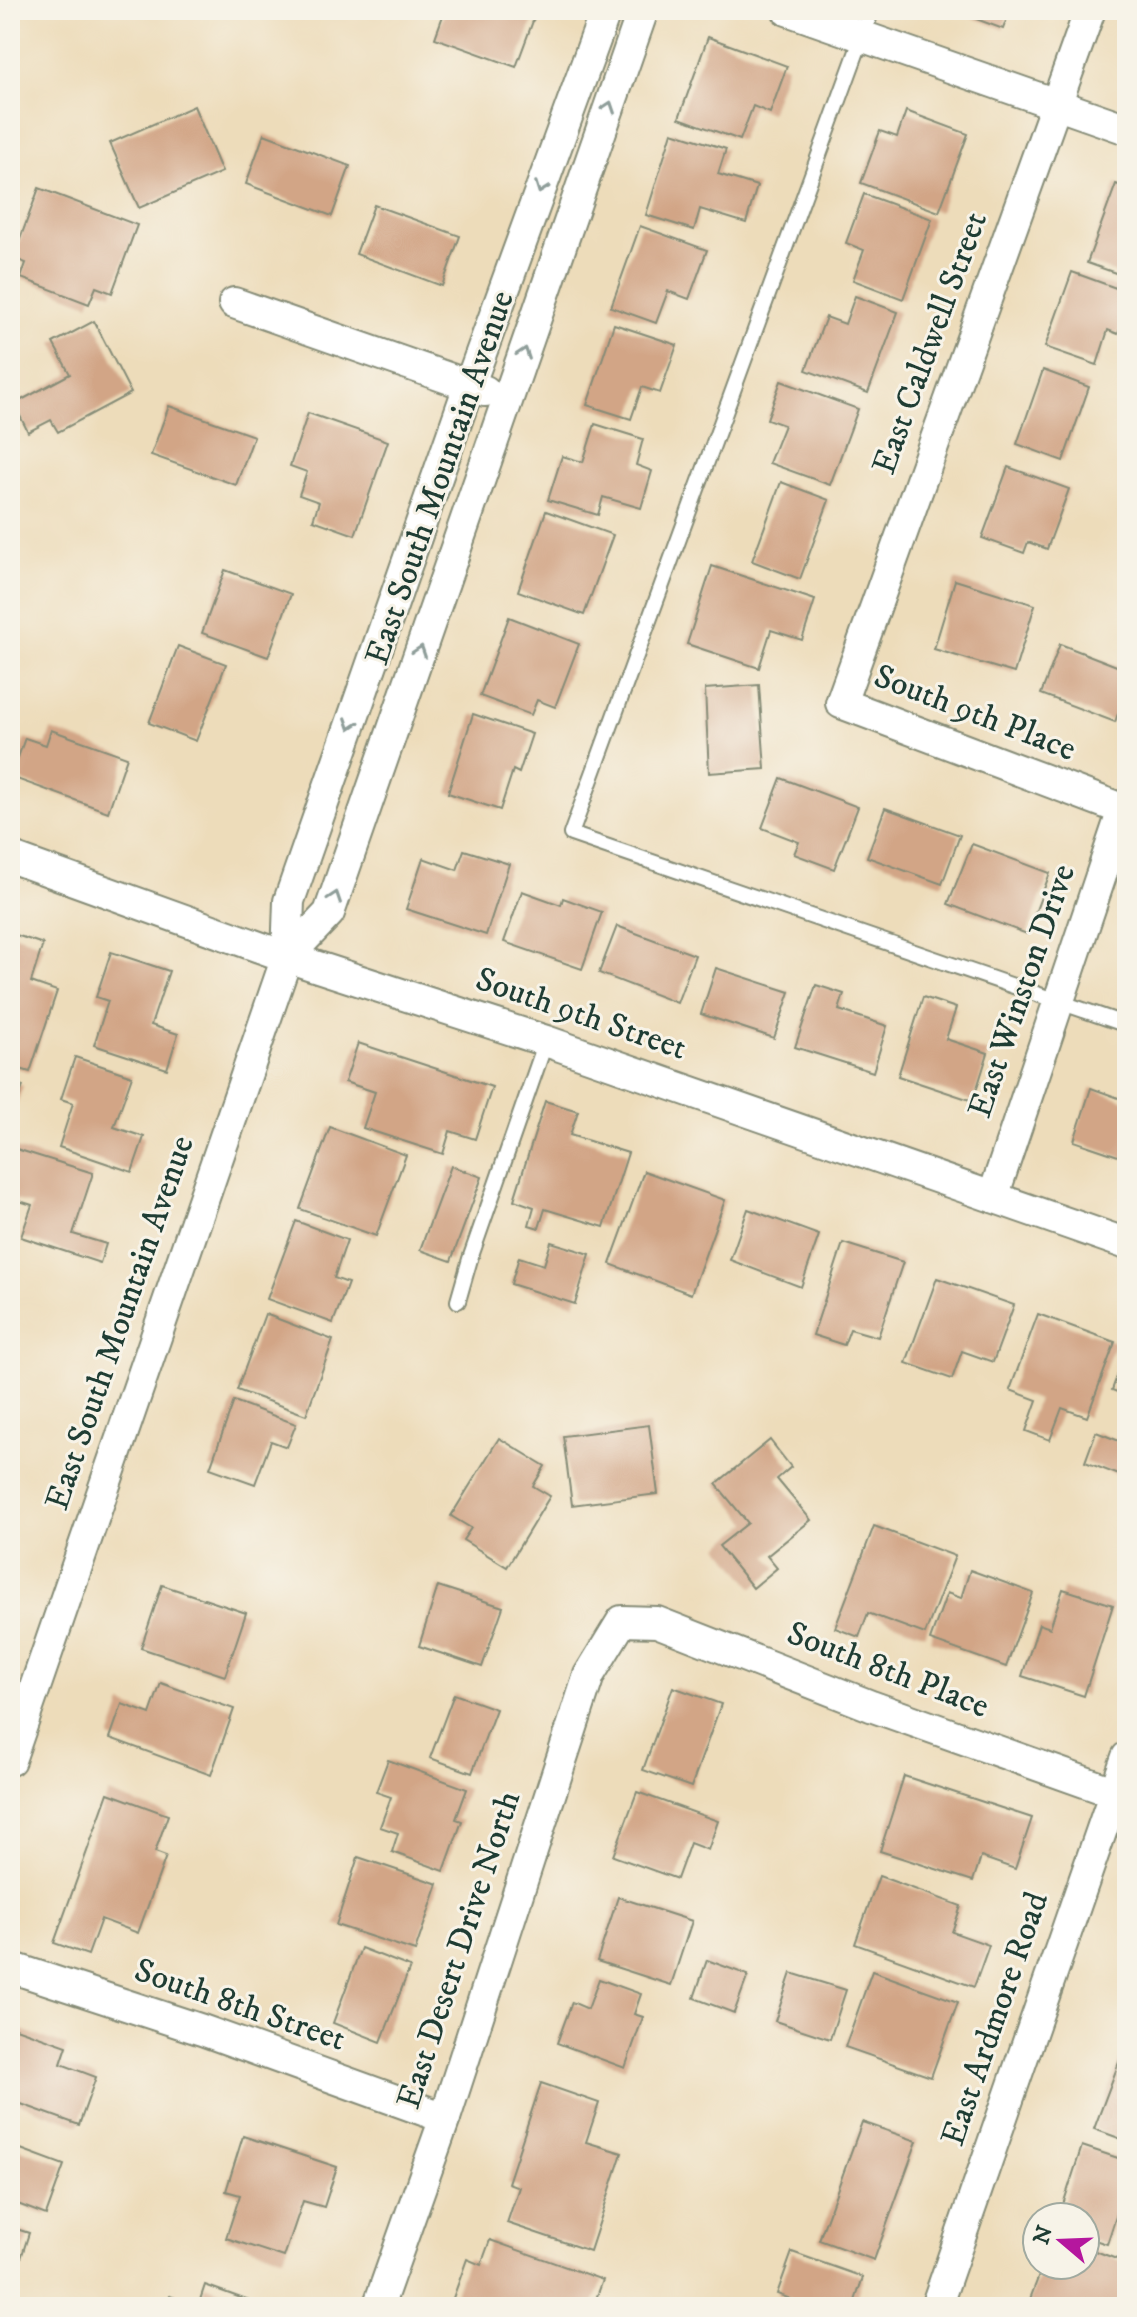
<svg xmlns="http://www.w3.org/2000/svg" width="1137" height="2317" font-family="'IM FELL DW Pica',serif">
<style>
.building{fill:#d2a586}
.lines{fill:none;stroke-linecap:round;stroke-linejoin:round}
.service-casing{stroke:#868c77;stroke-width:18}
.minor-casing{stroke:#868c77;stroke-width:34}
.service{stroke:#fff;stroke-width:14}
.minor{stroke:#fff;stroke-width:30}
.oneway{stroke:#8f9e9a}
.labels{text-anchor:middle;dominant-baseline:central;stroke-width:6;stroke-linejoin:round;paint-order:stroke}
.street-label{font-size:34px;fill:#1f3d34;stroke:#f7f3e8}
</style>
<rect width="100%" height="100%" fill="#f7f3e8"/>
<filter id="ink" filterUnits="userSpaceOnUse"><feTurbulence type="fractalNoise" baseFrequency=".0125" numOctaves="2"/><feDisplacementMap in="SourceGraphic" scale="16" xChannelSelector="R" yChannelSelector="G"/><feConvolveMatrix kernelMatrix="1 2 1 2 8 2 1 2 1" color-interpolation-filters="sRGB"/></filter>
<filter id="wash" filterUnits="userSpaceOnUse"><feTurbulence type="fractalNoise" baseFrequency=".006" numOctaves="4" result="noise"/><feDisplacementMap in="SourceGraphic" scale="32" xChannelSelector="R" yChannelSelector="G"/><feGaussianBlur stdDeviation="1.8" result="paint"/><feColorMatrix in="noise" values="0 0 0 0 0 0 0 0 0 0 0 0 0 0 0 0 0 1.4 0 .05"/><feComposite in="paint" operator="in"/></filter>
<g filter="url(#wash)">
<rect width="100%" height="100%" fill="#eddcba"/>
<g id="blocks">
<g class="building">
<polygon points="445,10 537,10 516,67 435,38"/>
<polygon points="952,10 1010,10 1003,29"/>
<polygon points="708,37 787,66 770,113 753,106 740,140 679,118"/>
<polygon points="194,106 222,172 139,208 110,143"/>
<polygon points="906,111 968,134 939,212 861,183 880,131 897,137"/>
<polygon points="672,132 726,149 718,174 757,186 746,223 700,209 694,230 646,215"/>
<polygon points="264,134 350,166 332,216 246,184"/>
<polygon points="1116,184 1127,188 1127,277 1087,263"/>
<polygon points="39,188 137,225 112,293 96,287 89,304 21,278 26,263 13,258"/>
<polygon points="864,194 932,219 903,299 853,280 864,250 846,243"/>
<polygon points="374,205 460,236 442,286 356,254"/>
<polygon points="640,226 707,250 689,299 668,291 656,323 611,307"/>
<polygon points="1072,272 1127,292 1127,310 1118,334 1108,330 1097,365 1045,347"/>
<polygon points="855,296 898,312 868,393 806,370 826,317 845,324"/>
<polygon points="94,321 131,393 58,432 51,420 28,432 14,404 70,374 53,343"/>
<polygon points="614,324 677,345 660,393 642,387 631,419 587,405"/>
<polygon points="1043,370 1089,387 1063,461 1017,444"/>
<polygon points="781,381 858,409 830,485 769,463 784,425 767,419"/>
<polygon points="169,406 254,436 236,485 151,455"/>
<polygon points="308,413 388,441 355,535 313,520 319,502 299,495 307,472 290,466"/>
<polygon points="595,424 643,439 636,465 652,471 641,508 603,497 598,515 548,500 562,456 583,462"/>
<polygon points="1008,467 1069,489 1047,549 1028,542 1024,553 982,538"/>
<polygon points="781,482 829,500 800,579 752,561"/>
<polygon points="546,511 613,535 584,615 518,591"/>
<polygon points="712,566 815,600 802,640 771,630 759,668 687,644"/>
<polygon points="225,570 291,594 268,657 202,633"/>
<polygon points="955,580 1035,605 1014,673 934,649"/>
<polygon points="509,617 579,644 555,707 537,700 531,715 480,696"/>
<polygon points="1060,644 1127,670 1127,689 1115,722 1041,694"/>
<polygon points="178,646 226,664 196,741 149,723"/>
<polygon points="759,685 765,769 709,773 705,689"/>
<polygon points="473,714 532,734 519,773 513,770 500,810 448,793"/>
<polygon points="51,730 127,757 108,812 11,777 25,738 46,745"/>
<polygon points="781,778 858,807 834,869 794,854 799,842 762,828"/>
<polygon points="885,808 960,835 942,884 867,857"/>
<polygon points="972,844 1050,873 1027,934 948,904"/>
<polygon points="464,850 509,864 486,935 406,909 423,858 457,870"/>
<polygon points="522,891 561,905 563,898 602,912 582,969 504,942"/>
<polygon points="617,926 695,955 677,1003 599,973"/>
<polygon points="10,933 43,944 31,982 57,991 30,1072 10,1066"/>
<polygon points="111,952 169,971 151,1025 178,1034 167,1069 94,1045 108,1001 96,997"/>
<polygon points="716,968 790,992 774,1038 701,1014"/>
<polygon points="816,985 844,994 839,1010 887,1026 873,1072 795,1047"/>
<polygon points="923,997 956,1008 946,1039 988,1053 973,1101 898,1076"/>
<polygon points="358,1043 492,1087 475,1139 450,1131 443,1154 363,1128 375,1092 345,1082"/>
<polygon points="75,1057 132,1076 114,1127 144,1137 132,1172 59,1147 73,1103 61,1099"/>
<polygon points="10,1081 23,1086 10,1122"/>
<polygon points="1091,1088 1124,1100 1127,1092 1127,1159 1074,1141"/>
<polygon points="545,1101 578,1111 570,1135 628,1153 604,1227 545,1209 539,1228 529,1225 534,1207 514,1200"/>
<polygon points="330,1127 406,1155 376,1236 300,1209"/>
<polygon points="10,1147 93,1173 73,1234 106,1244 100,1263 21,1237 32,1205 10,1198"/>
<polygon points="451,1166 482,1177 451,1261 420,1250"/>
<polygon points="644,1171 725,1200 691,1294 610,1264"/>
<polygon points="748,1209 819,1235 801,1287 730,1260"/>
<polygon points="296,1221 347,1240 334,1278 348,1283 333,1323 267,1299"/>
<polygon points="551,1242 590,1254 575,1304 511,1284 519,1257 544,1265"/>
<polygon points="843,1243 903,1262 878,1337 850,1329 844,1345 813,1335"/>
<polygon points="937,1278 1014,1305 993,1362 962,1351 952,1379 906,1363"/>
<polygon points="265,1314 333,1340 306,1415 237,1390"/>
<polygon points="1038,1314 1115,1342 1087,1417 1062,1408 1050,1440 1026,1431 1037,1400 1010,1390"/>
<polygon points="1127,1349 1127,1396 1112,1390"/>
<polygon points="234,1401 296,1424 287,1447 271,1441 255,1484 210,1468"/>
<polygon points="649,1425 658,1494 572,1505 563,1436"/>
<polygon points="1096,1432 1127,1444 1127,1478 1085,1462"/>
<polygon points="499,1438 545,1466 533,1486 550,1496 507,1567 463,1540 471,1528 451,1516"/>
<polygon points="770,1440 791,1467 777,1479 811,1520 767,1556 777,1568 753,1588 719,1546 748,1523 716,1484"/>
<polygon points="874,1526 955,1556 925,1634 868,1613 859,1637 835,1628"/>
<polygon points="970,1570 1033,1593 1006,1667 930,1640 947,1593 961,1598"/>
<polygon points="162,1585 246,1613 225,1676 141,1648"/>
<polygon points="438,1586 503,1607 482,1667 419,1646"/>
<polygon points="1063,1589 1113,1605 1084,1696 1022,1676 1039,1624 1050,1628"/>
<polygon points="161,1683 234,1709 211,1775 110,1738 122,1704 150,1714"/>
<polygon points="673,1687 721,1704 691,1787 643,1770"/>
<polygon points="454,1694 496,1709 472,1773 430,1758"/>
<polygon points="388,1760 467,1789 456,1819 462,1821 444,1871 392,1852 398,1833 380,1827 391,1797 376,1792"/>
<polygon points="904,1776 1032,1818 1015,1869 981,1857 973,1881 880,1851"/>
<polygon points="637,1792 718,1821 708,1850 690,1843 677,1879 613,1856"/>
<polygon points="108,1793 168,1815 155,1852 166,1856 138,1933 101,1919 88,1955 54,1943"/>
<polygon points="358,1857 438,1884 415,1951 336,1925"/>
<polygon points="879,1876 961,1906 952,1932 989,1945 974,1987 855,1944"/>
<polygon points="618,1897 692,1921 671,1985 597,1961"/>
<polygon points="361,1948 410,1967 381,2042 333,2023"/>
<polygon points="707,1960 748,1975 734,2013 694,1998"/>
<polygon points="872,1971 958,2002 931,2077 845,2047"/>
<polygon points="791,1973 846,1990 830,2039 775,2021"/>
<polygon points="599,1979 641,1994 634,2014 643,2017 625,2068 557,2043 572,2002 588,2009"/>
<polygon points="10,2026 67,2046 61,2064 96,2077 79,2125 10,2100"/>
<polygon points="1121,2057 1127,2059 1127,2141 1094,2129"/>
<polygon points="541,2083 599,2103 586,2142 622,2153 590,2251 507,2223 519,2187 508,2183"/>
<polygon points="862,2122 917,2141 874,2260 819,2240"/>
<polygon points="243,2136 337,2167 324,2207 303,2201 284,2257 226,2238 240,2195 226,2191"/>
<polygon points="10,2145 64,2165 46,2215 10,2201"/>
<polygon points="1082,2146 1127,2161 1127,2183 1107,2244 1085,2237 1085,2217 1059,2217"/>
<polygon points="10,2227 29,2233 11,2290 10,2290"/>
<polygon points="490,2240 603,2280 593,2307 468,2307 452,2301 467,2259 481,2265"/>
<polygon points="1085,2247 1127,2263 1127,2307 1027,2307 1043,2265 1085,2265"/>
<polygon points="792,2252 863,2277 853,2307 788,2307 791,2299 777,2294"/>
<polygon points="205,2285 266,2307 166,2307 170,2296 198,2306"/>
</g>
</g>
</g>
<g filter="url(#ink)">
<use href="#blocks" fill-opacity="0" stroke="#868c77" stroke-width="2"/>
<g class="lines">
<g class="service-casing">
<g id="service">
<polyline points="872,10 571,834 1127,1025"/>
<polyline points="1127,525 1125,530 1127,536"/>
<polyline points="458,1301 470,1259 546,1041"/>
</g>
</g>
<g class="minor-casing">
<g id="minor">
<polyline points="787,10 1127,129"/>
<polyline points="1090,10 841,703 1127,811"/>
<polyline points="234,303 485,391"/>
<polyline points="10,857 287,957 546,1041 1127,1244"/>
<polyline points="287,957 329,913 643,10"/>
<polyline points="993,1197 1123,810"/>
<polyline points="10,1760 287,957 289,901 469,386 606,10"/>
<polyline points="10,1967 202,2030 445,2118"/>
<polyline points="378,2307 445,2118 589,1675 622,1621 657,1622 871,1706 1127,1797"/>
<polyline points="936,2307 1127,1757"/>
</g>
</g>
<use href="#service" class="service"/>
<use href="#minor" class="minor"/>
</g>
<defs><path id="oneway-chevron" d="M-2-3.5L2.5 0L-2 3.5" fill="none" stroke-width="1.6" stroke-linecap="round" stroke-linejoin="round" transform="scale(2)"/></defs>
<g class="oneway">
<use href="#oneway-chevron" transform="translate(609 107) rotate(-71)"/>
<use href="#oneway-chevron" transform="translate(541 188) rotate(110)"/>
<use href="#oneway-chevron" transform="translate(524 353) rotate(-71)"/>
<use href="#oneway-chevron" transform="translate(420 651) rotate(-71)"/>
<use href="#oneway-chevron" transform="translate(351 724) rotate(109)"/>
<use href="#oneway-chevron" transform="translate(335 897) rotate(-71)"/>
</g>
</g>
<g class="labels">
<g class="street-label">
<text transform="translate(930 343) rotate(-70)">East Caldwell Street</text>
<text transform="translate(440 478) rotate(-71)">East South Mountain Avenue</text>
<text transform="translate(975 713) rotate(21)">South 9th Place</text>
<text transform="translate(1022 991) rotate(-71)">East Winston Drive</text>
<text transform="translate(581 1014) rotate(19)">South 9th Street</text>
<text transform="translate(120 1323) rotate(-71)">East South Mountain Avenue</text>
<text transform="translate(888 1670) rotate(21)">South 8th Place</text>
<text transform="translate(459 1950) rotate(-72)">East Desert Drive North</text>
<text transform="translate(240 2005) rotate(19)">South 8th Street</text>
<text transform="translate(995 2019) rotate(-71)">East Ardmore Road</text>
</g>
</g>
<rect width="1137" height="2317" fill="none" stroke="#f7f3e8" stroke-width="40"/>
<g transform="translate(1061 2241) rotate(289)"><circle r="38" fill="#f7f3e8" stroke="#a1aaa0" stroke-width="2"/>
<path d="M0-6L14 30L0 20L-14 30Z" fill="#b5179e"/>
<text y="-12" font-size="22" font-weight="bold" text-anchor="middle" fill="#1f3d34">N</text>
</g>
</svg>
